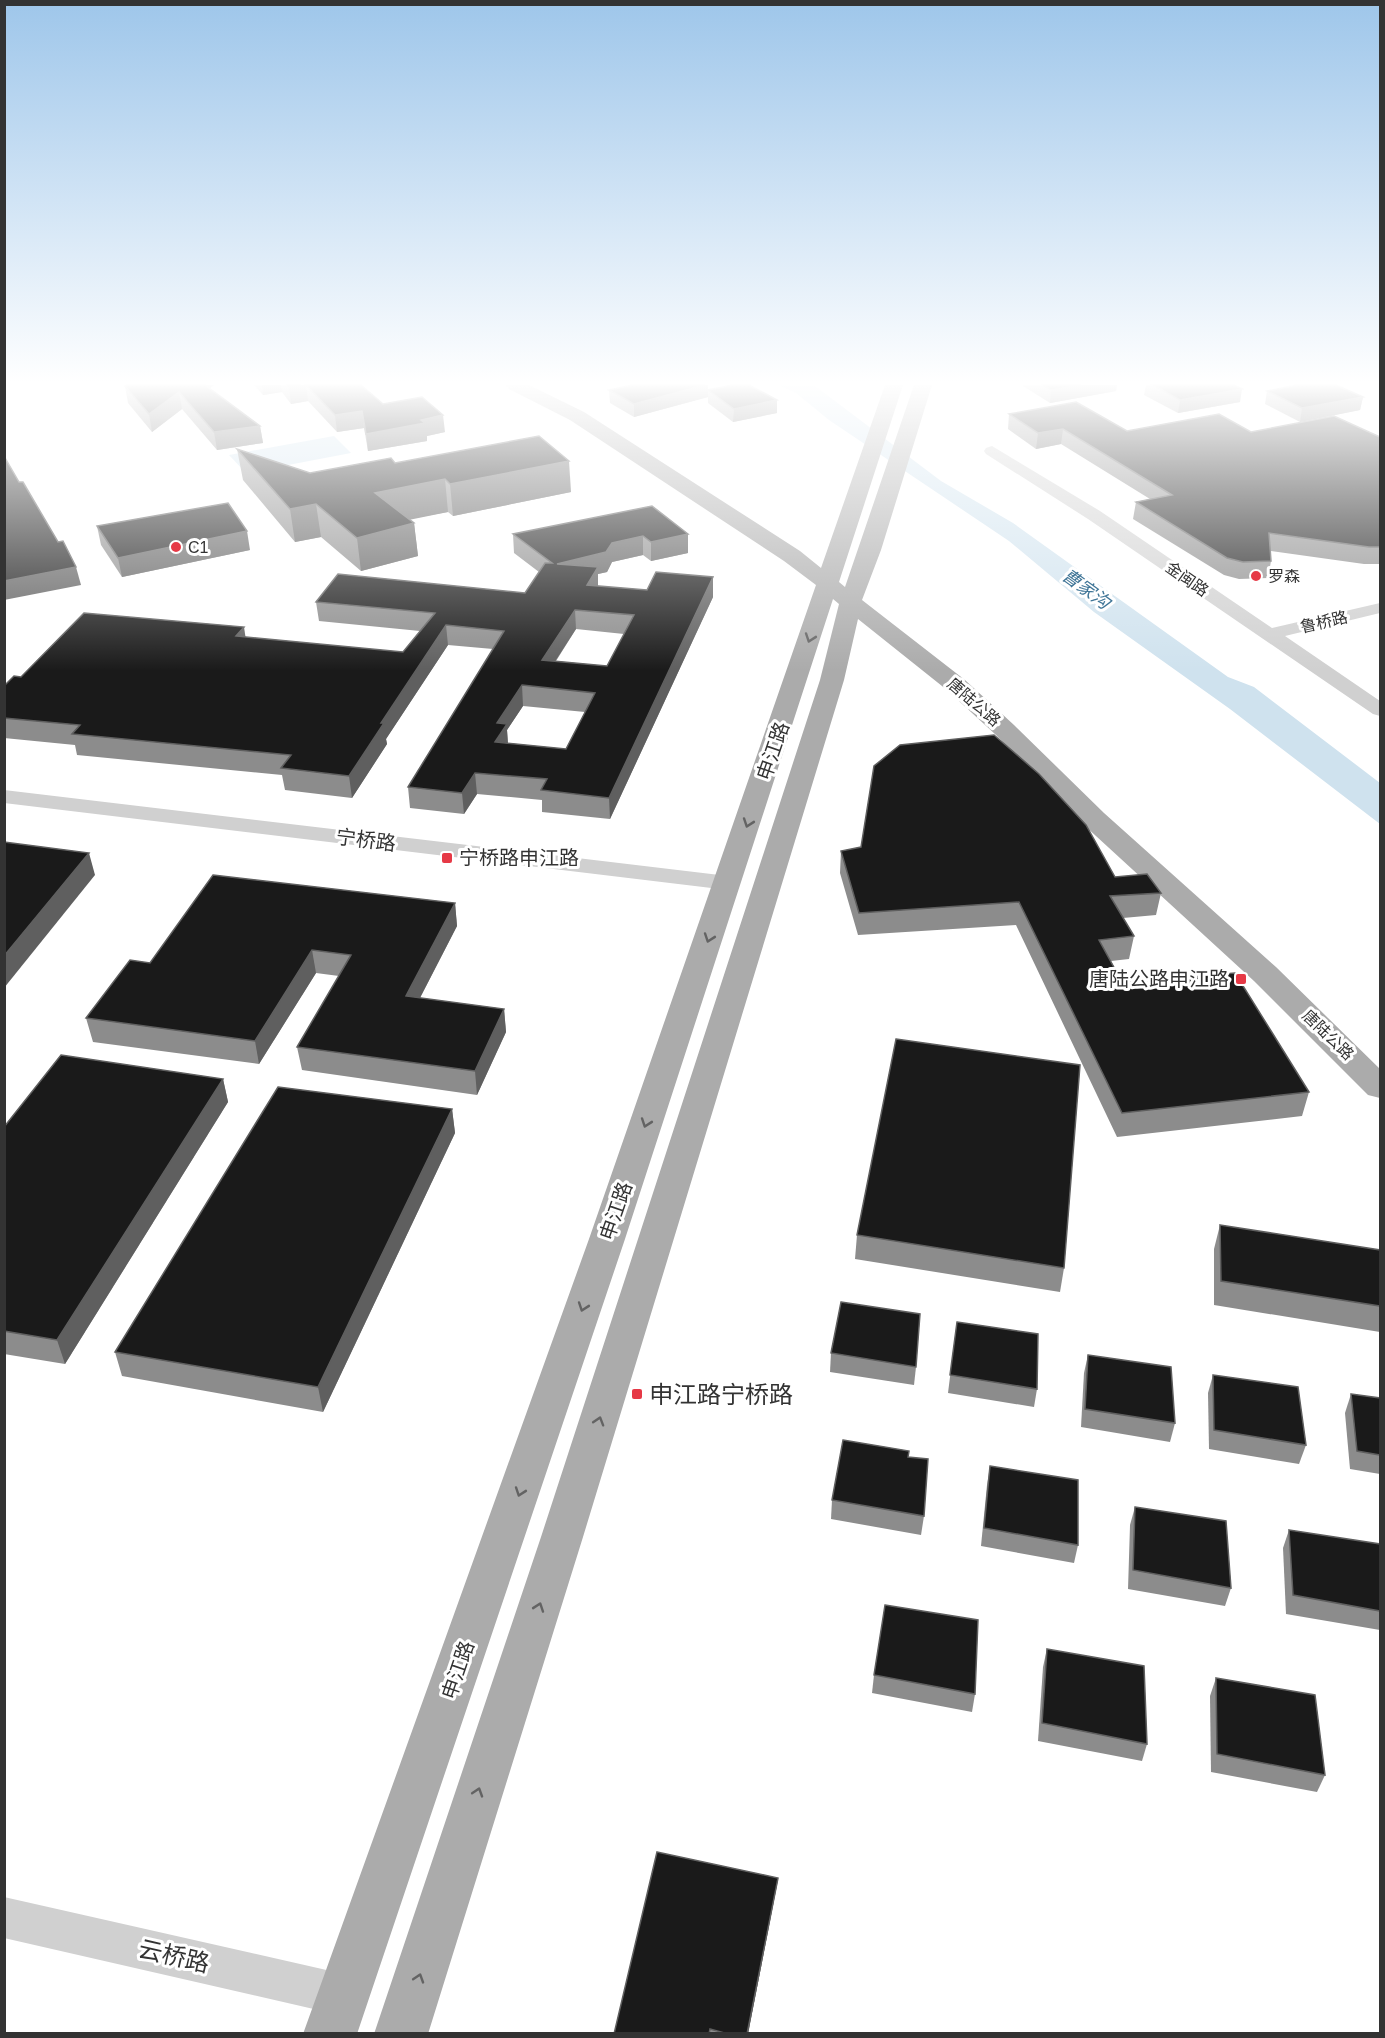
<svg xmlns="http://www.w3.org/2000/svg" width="1385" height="2038" font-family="Helvetica,'Noto Sans SC',sans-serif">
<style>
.water{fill:#cfe2ee}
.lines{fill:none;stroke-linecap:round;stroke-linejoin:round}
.minor{fill:#d0d0d0;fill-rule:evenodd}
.major{fill:#ababab;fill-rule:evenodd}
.wall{fill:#8c8c8c;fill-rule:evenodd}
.shaded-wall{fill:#5f5f5f}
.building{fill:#1a1a1a;stroke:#5f5f5f;stroke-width:1.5;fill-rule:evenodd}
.oneway{stroke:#636363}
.poi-dot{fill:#e63946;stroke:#fff;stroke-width:2}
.labels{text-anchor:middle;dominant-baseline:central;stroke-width:6;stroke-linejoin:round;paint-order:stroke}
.far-poi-label{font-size:16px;fill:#333;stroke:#fff;text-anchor:start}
.far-street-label{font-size:16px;fill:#333;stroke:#fff}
.far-water-label{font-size:18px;font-style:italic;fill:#3f7597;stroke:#fff}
.street-label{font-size:20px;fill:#333;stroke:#fff}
.poi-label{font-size:20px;fill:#333;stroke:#fff;text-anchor:start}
.near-poi-label{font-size:24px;fill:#333;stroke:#fff;text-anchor:start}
.near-street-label{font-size:24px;fill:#333;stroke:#fff}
</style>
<rect width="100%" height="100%" fill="#fff"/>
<g class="water">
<polygon points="778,385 815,386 941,481 1013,523 1228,677 1254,687 1380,783 1380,824 1230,709 1094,612 1009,541 829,420 796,393"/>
<polygon points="334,436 351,453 246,473 229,455"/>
</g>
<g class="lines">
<g class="minor">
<polygon points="992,446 1100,511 1272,628 1380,603 1380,613 1285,636 1380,701 1380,716 1373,714 1088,519 986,454 984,451 986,448"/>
<polygon points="4,790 728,876 736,878 740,883 736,888 728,890 4,803"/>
<polygon points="4,1897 344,1974 359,1980 365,1995 359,2010 344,2016 4,1938"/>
</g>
<polygon class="major" points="506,385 529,385 584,412 800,551 821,568 885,385 903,385 839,582 845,587 914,385 932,385 881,550 862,600 965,680 1014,725 1104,813 1276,967 1380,1069 1380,1098 1368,1095 1254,981 1084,825 996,735 947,690 858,619 844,680 583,1537 428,2034 374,2034 541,1537 820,680 839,604 833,599 625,1239 357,2034 303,2034 589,1239 816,585 784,561 570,420 509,389"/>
</g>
<g class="wall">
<polygon points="128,385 214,385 209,389 260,426 263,443 217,450 182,409 152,432 128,403 125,386"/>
<polygon points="254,385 363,385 362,386 383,404 445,432 427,436 427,441 368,451 364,428 337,432 308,401 291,404 282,392 263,395"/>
<polygon points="632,385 708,385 708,397 634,417 610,403 609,390"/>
<polygon points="1024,385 1117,385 1116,391 1050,403 1023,386"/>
<polygon points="1146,385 1234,385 1240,402 1178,413 1144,395"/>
<polygon points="708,390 777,400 777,413 733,422 708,403"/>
<polygon points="1267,391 1363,397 1360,410 1300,422 1265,404"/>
<polygon points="1009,414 1127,431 1251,432 1380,437 1380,564 1364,564 1271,551 1271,561 1268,578 1239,579 1224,575 1133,519 1136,502 1150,499 1061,444 1036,449 1008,429"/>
<polygon points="237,449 310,473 395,463 571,492 453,516 448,512 409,519 414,523 418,556 361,571 321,537 295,542 243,480"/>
<path d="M652 506 688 553 651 561 643 555 612 562 607 572 598 574V586L647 590 713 577V597L610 819 542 812V800L477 794 464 814 410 808 408 787 493 649 448 645 386 739 387 744 352 798 285 790 282 775 77 755 75 745 4 738V686L21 677 245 637 403 652 420 631 319 621 316 602 525 593 539 572 514 553 513 534ZM576 629 624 634 607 666 556 661ZM523 706 585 712 566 749 508 743 507 730Z"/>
<polygon points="97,526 250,550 122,577 101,545"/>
<polygon points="841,851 1115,877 1161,893 1156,915 1123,918 1134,936 1129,959 1111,961 1122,982 1309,1092 1302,1116 1117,1137 1016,925 858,935 840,873"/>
<polygon points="455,903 457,926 420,998 504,1009 506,1032 477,1095 302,1070 297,1047 339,976 316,973 259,1064 93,1042 86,1018 150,963"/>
<polygon points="223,1079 228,1102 65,1364 4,1354 4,1127"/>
<polygon points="452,1109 455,1133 323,1412 122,1376 115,1352"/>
<polygon points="1220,1225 1380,1250 1380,1332 1214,1305 1214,1249"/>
<polygon points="857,1235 1064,1268 1060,1292 855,1259"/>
<polygon points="957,1322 1037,1389 1034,1407 948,1393"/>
<polygon points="831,1353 916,1367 914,1385 830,1372"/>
<polygon points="1088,1355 1175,1423 1170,1442 1081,1427 1084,1373"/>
<polygon points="1213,1375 1306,1445 1299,1464 1209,1449 1208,1393"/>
<polygon points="1351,1394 1380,1398 1380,1474 1350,1469 1345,1413"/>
<polygon points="908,1457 924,1516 921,1535 831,1519 832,1500"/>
<polygon points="990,1466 1078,1545 1074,1563 981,1546 987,1485"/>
<polygon points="1135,1507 1231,1588 1225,1606 1128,1589 1130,1525"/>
<polygon points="1289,1530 1380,1544 1380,1630 1286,1614 1283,1548"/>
<polygon points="1047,1649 1147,1744 1142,1761 1038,1741 1043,1667"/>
<polygon points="874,1675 975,1694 972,1712 872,1693"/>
<polygon points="1216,1678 1325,1775 1317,1792 1211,1772 1210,1696"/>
<polygon points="778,1878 777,1885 748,2034 614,2034"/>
</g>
<g class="shaded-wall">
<polygon points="198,385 214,385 200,396"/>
<polygon points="262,385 281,385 282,392 263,395"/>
<polygon points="301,385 306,385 308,401 291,404 289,387"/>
<polygon points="705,385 708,385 708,397 634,417 634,404"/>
<polygon points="1081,385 1117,385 1116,391 1050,403 1051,390"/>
<polygon points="1242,389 1240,402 1178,413 1180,400"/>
<polygon points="179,392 182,409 152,432 149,414"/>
<polygon points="1363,397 1360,410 1300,422 1302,408"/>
<polygon points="777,400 777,413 733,422 734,409"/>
<polygon points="362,411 364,428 337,432 335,415"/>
<polygon points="443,415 445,432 427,436 427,441 368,451 366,434 421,420"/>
<polygon points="260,426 263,443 217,450 214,432"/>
<polygon points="1063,429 1061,444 1036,449 1038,433"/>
<polygon points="569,461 571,492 453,516 450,484"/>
<polygon points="445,479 448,512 379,526 375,493"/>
<polygon points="316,504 321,537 295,542 290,509"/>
<polygon points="414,523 418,556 361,571 357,538"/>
<polygon points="247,531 250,550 122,577 118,558"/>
<polygon points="688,534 688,553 651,561 651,542"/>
<polygon points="643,536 643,555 612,562 607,572 598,574 598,587 588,604 557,564 612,543"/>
<polygon points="76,567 81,585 4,600 4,581"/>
<polygon points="713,577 713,597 610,819 609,798"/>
<polygon points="575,610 576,629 543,680 542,660"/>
<polygon points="446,625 448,645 386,739 387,744 352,798 349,776 381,723"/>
<polygon points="244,627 247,647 236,636"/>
<polygon points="522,685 523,706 507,730 508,745 495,742 497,723"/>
<polygon points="475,773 477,794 464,814 462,793"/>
<polygon points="89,853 95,875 4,988 4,956"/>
<polygon points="455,903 457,926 409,1019 406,996"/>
<polygon points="312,950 316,973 259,1064 255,1041"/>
<polygon points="504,1009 506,1032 477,1095 475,1071"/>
<polygon points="223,1079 228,1102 65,1364 57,1340"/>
<polygon points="452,1109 455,1133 323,1412 318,1387"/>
<polygon points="778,1878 777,1885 748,2034 747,2034"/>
</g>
<g class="building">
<polygon points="128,385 205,385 260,426 214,432 179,392 149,414 125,386"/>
<polygon points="287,385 301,385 289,387"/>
<polygon points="306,385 361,385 383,404 422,397 443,415 421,420 425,423 366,434 362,411 335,415"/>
<polygon points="632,385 705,385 634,404 609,390"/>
<polygon points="732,385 749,385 777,400 734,409 708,390"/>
<polygon points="1043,385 1081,385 1051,390"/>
<polygon points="1153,385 1234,385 1242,389 1180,400"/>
<polygon points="1297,385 1336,385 1363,397 1302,408 1267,391"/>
<polygon points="1076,402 1127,431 1219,414 1251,432 1334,416 1380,437 1380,547 1369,547 1269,533 1271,561 1243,562 1227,558 1136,502 1172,495 1063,429 1038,433 1009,414"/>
<polygon points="539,436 569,461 450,484 445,479 375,493 414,523 357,538 316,504 290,509 237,449 310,473 391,458 395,463"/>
<polygon points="4,456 19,482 23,482 58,542 63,541 76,567 4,581"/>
<polygon points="228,503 247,531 118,558 97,526"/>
<path d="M652 506 688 534 651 542 643 536 612 543 606 552 557 564 598 567 587 585 647 590 656 572 713 577 609 798 541 790 547 779 475 773 462 793 408 787 504 631 446 625 381 723H384L349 776 281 768 291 755 72 734 80 725 4 718V686L14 676 21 677 84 613 244 627 236 636 403 652 435 613 316 602 338 574 525 593 545 563H552L513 534ZM575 610 634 615 607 666 542 660ZM522 685 595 693 566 749 495 742 507 724 497 723Z"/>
<polygon points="994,735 1039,774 1086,825 1115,877 1147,874 1161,893 1110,896 1134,936 1099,940 1122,982 1235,973 1309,1092 1122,1113 1019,902 859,913 841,851 861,847 874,766 900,745"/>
<polygon points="4,842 89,853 4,956"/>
<polygon points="213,875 455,903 406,996 504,1009 475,1071 297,1047 351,955 312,950 255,1041 86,1018 130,960 150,963"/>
<polygon points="896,1039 1080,1065 1064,1268 857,1235"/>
<polygon points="61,1055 223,1079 57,1340 4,1331 4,1127"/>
<polygon points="278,1087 452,1109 318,1387 115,1352"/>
<polygon points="1220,1225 1380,1250 1380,1306 1221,1281"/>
<polygon points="841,1302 920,1314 916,1367 831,1353"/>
<polygon points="957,1322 1038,1334 1037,1389 950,1375"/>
<polygon points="1088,1355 1171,1367 1175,1423 1085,1409"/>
<polygon points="1213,1375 1298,1387 1306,1445 1214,1430"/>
<polygon points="1351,1394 1380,1398 1380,1455 1357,1451"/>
<polygon points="843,1440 909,1451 908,1457 928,1459 924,1516 832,1500"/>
<polygon points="990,1466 1078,1480 1078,1545 984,1528"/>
<polygon points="1135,1507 1226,1521 1231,1588 1133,1570"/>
<polygon points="1289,1530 1380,1544 1380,1611 1293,1595"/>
<polygon points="885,1605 978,1620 975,1694 874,1675"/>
<polygon points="1047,1649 1144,1666 1147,1744 1042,1723"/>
<polygon points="1216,1678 1315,1695 1325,1775 1217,1754"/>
<polygon points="657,1852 778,1878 747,2034 728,2034 710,2029 709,2034 614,2034"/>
</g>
<defs><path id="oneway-chevron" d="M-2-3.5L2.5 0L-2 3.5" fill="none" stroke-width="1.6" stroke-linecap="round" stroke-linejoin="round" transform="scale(1.5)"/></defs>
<g class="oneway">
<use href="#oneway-chevron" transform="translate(810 638) rotate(109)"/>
<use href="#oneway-chevron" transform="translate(748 823) rotate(109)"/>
<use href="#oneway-chevron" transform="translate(709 938) rotate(109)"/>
<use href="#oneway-chevron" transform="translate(646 1123) rotate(109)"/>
<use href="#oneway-chevron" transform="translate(583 1307) rotate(109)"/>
<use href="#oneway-chevron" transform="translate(599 1421) rotate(-73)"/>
<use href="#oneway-chevron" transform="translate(520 1492) rotate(109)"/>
<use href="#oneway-chevron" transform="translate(539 1607) rotate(-71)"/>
<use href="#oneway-chevron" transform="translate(478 1792) rotate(-72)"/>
<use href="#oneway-chevron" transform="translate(419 1978) rotate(-72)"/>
</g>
<linearGradient id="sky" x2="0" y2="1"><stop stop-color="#9ec6ea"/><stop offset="0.57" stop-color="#fff"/><stop offset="1" stop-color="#fff" stop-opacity="0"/></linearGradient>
<rect width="1385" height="671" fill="url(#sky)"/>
<g class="poi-dot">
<circle cx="176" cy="547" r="6"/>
<circle cx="1256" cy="576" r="6"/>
<rect x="441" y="852" width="12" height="12" rx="3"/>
<rect x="1235" y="973" width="12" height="12" rx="3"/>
<rect x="631" y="1388" width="12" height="12" rx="3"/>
</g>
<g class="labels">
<g class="far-poi-label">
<text x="188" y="547">C1</text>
<text x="1268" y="576">罗森</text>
</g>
<g class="far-street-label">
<text transform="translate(1187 579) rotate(35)">金闽路</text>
<text transform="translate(1324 622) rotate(-13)">鲁桥路</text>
<text transform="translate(974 702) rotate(41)">唐陆公路</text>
<text transform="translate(1328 1035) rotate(44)">唐陆公路</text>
</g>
<g class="far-water-label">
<text transform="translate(1086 589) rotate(36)">曹家沟</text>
</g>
<g class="street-label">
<text transform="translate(773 751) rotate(-71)">申江路</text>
<text transform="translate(366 840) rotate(7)">宁桥路</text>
<text transform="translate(616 1211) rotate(-71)">申江路</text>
<text transform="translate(458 1670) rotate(-71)">申江路</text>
</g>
<g class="poi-label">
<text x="459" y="858">宁桥路申江路</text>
<text x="1229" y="979" text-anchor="end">唐陆公路申江路</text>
</g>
<g class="near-poi-label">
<text x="649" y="1394">申江路宁桥路</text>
</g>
<g class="near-street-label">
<text transform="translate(174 1956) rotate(13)">云桥路</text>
</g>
</g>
<rect width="1385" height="2038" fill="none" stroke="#333333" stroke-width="12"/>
</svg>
